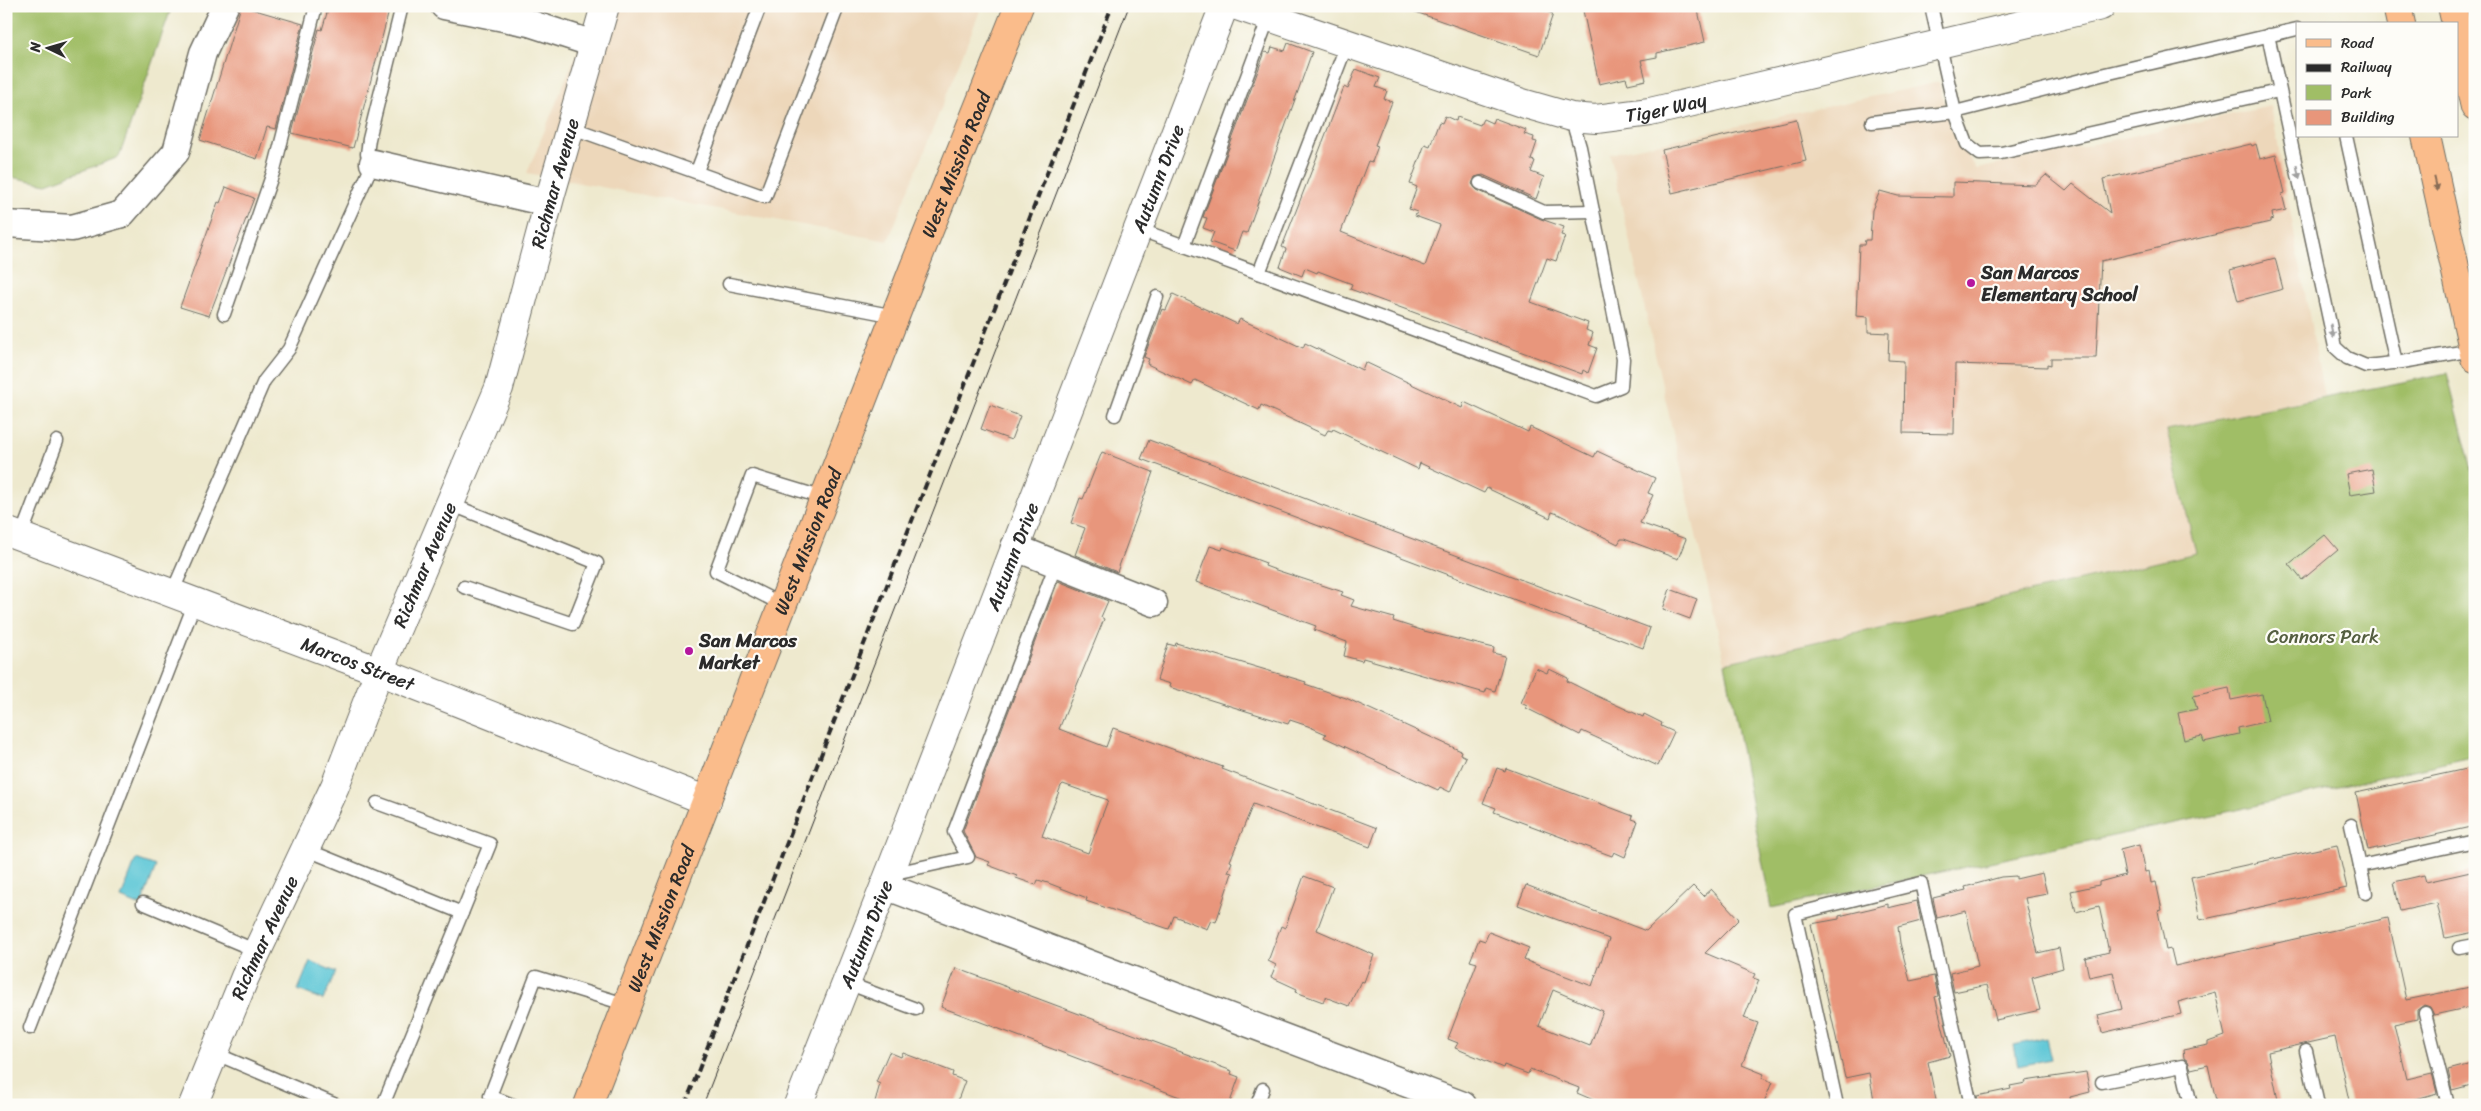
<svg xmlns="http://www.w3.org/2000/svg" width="2481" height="1111" font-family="Sriracha,sans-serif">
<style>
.built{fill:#edd7ba}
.green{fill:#a0be66;stroke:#667448}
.water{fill:#5bc6d6;stroke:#437880}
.building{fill:#e8967b;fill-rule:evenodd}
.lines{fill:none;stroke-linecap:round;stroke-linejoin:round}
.service-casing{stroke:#6f6e64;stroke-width:15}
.minor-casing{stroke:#6f6e64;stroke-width:29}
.tertiary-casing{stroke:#6f6e64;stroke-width:30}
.primary-casing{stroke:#6f6e64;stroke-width:30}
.service{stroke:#fff;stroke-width:12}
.minor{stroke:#fff;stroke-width:26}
.tertiary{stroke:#fff;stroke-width:28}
.primary{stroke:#fabc8b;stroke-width:28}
.tram{stroke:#2b2b2b;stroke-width:1}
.rail{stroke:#2b2b2b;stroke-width:4;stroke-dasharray:8 4;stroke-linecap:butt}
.oneway{fill:#a0a0a0}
.oneway2{fill:#886c56}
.poi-dot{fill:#b5179e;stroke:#fdfcf7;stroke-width:2}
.labels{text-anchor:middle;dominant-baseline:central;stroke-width:4.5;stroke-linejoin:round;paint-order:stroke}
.street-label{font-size:19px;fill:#2b2b2b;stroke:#fdfcf7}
.poi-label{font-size:19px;font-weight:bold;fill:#2b2b2b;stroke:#fdfcf7;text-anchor:start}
.park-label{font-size:19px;fill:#545e40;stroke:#fdfcf7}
</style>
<rect width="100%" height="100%" fill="#fdfcf7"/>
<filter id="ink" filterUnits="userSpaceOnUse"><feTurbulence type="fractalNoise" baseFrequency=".02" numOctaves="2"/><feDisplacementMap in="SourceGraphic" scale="10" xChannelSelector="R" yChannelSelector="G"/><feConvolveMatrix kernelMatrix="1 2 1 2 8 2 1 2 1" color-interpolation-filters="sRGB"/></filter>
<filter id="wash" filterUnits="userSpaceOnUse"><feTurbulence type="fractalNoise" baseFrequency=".0096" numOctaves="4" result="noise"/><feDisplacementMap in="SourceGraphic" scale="20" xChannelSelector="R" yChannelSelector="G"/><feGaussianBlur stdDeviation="1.12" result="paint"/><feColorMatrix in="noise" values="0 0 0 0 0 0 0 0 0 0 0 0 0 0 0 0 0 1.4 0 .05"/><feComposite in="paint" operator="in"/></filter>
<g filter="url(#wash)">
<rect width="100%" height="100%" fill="#eee9ce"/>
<g class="built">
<polygon points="596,6 982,6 888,241 527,173"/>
<polygon points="1939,82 1951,131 1977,169 2271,106 2324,397 2167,430 2196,553 1725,663 1610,154"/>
</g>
<g class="green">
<polygon points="6,6 172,6 119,157 47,184 6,176"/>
<polygon points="2447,373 2475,482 2475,756 2227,812 1771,908 1725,663 2196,553 2167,430"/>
</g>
<g class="water">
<polygon points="136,859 156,866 141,906 121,898"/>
<polygon points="310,961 336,972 323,1000 298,990"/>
<polygon points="2046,1038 2051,1059 2018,1066 2014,1045"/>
</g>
<g id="blocks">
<g class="building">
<polygon points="241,6 303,24 276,129 267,127 257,159 200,140"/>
<polygon points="329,6 371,6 389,11 353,148 292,133 319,29 322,30"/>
<polygon points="1407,6 1533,6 1553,14 1539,55 1407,9"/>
<polygon points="1582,6 1697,6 1705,42 1657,53 1657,57 1641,60 1646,80 1628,84 1626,78 1599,84"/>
<polygon points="1288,43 1312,52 1247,233 1242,232 1235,251 1210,242 1214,232 1203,228 1207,218 1203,217 1265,52 1270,53 1272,47 1285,51"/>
<polygon points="1356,69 1380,78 1376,87 1387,91 1384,99 1392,102 1375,145 1378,146 1372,162 1368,161 1341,232 1425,266 1440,225 1415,216 1417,212 1409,209 1417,187 1410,184 1425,144 1430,146 1439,122 1442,123 1445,116 1456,121 1457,117 1480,125 1483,119 1492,123 1494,118 1526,130 1524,134 1534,137 1533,141 1537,142 1531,160 1535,161 1531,172 1544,177 1536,199 1483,175 1475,177 1472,184 1477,190 1541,219 1564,227 1561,235 1565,236 1556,261 1547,258 1531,302 1588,323 1586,330 1593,333 1589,345 1597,348 1588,373 1583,370 1582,374 1350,289 1352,284 1318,271 1317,273 1305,268 1302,276 1280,267 1286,249 1282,247 1344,87 1348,89"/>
<polygon points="1796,119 1806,161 1672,193 1662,150"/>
<polygon points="2251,144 2252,146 2256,144 2260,159 2276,155 2285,193 2282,194 2286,210 2272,213 2273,219 2270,220 2270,222 2101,261 2096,358 2051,358 2051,365 2047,364 2047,367 1955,364 1954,434 1903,433 1904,361 1888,360 1889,333 1868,332 1868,317 1856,316 1859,245 1864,245 1865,240 1870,240 1872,210 1880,191 1898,196 1953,197 1953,182 2035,185 2046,175 2066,191 2073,184 2110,213 2103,179"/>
<polygon points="226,187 254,198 209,316 180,307 218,202 220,203"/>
<polygon points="2275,258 2283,289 2238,301 2230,270"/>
<polygon points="1173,294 1237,324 1240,319 1303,348 1305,343 1362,370 1365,362 1462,408 1464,402 1528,432 1530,427 1594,457 1597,451 1655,478 1648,493 1653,495 1640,523 1686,539 1678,559 1624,539 1621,539 1618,544 1558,514 1552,512 1550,518 1491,490 1487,488 1484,493 1420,463 1418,469 1333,429 1332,431 1328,430 1325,435 1261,405 1259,410 1195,380 1192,385 1147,364 1149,359 1144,357 1162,309 1166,310"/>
<polygon points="990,405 1020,416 1011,440 981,429"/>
<polygon points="1149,440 1650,628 1643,648 1141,459"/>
<polygon points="1102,452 1153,472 1117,572 1075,555 1085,528 1071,523 1080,498 1083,499"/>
<polygon points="2372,469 2376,491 2350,495 2346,474"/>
<polygon points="2325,535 2338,550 2302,580 2289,564"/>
<polygon points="1210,546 1222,550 1223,547 1266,563 1265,566 1273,569 1343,592 1341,595 1354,600 1351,606 1394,618 1393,621 1424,631 1494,648 1493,653 1505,656 1495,691 1487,688 1485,693 1363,658 1362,661 1344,656 1347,642 1314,630 1316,626 1196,582"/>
<path d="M1058 581 1108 601 1101 617 1104 619 1059 729 1106 747 1113 728 1223 767 1222 769 1377 828 1370 847 1253 804 1230 861 1232 862 1228 872 1232 873 1216 922 1211 920 1207 929 1174 916 1169 929 1086 901 1087 898 1048 883 1038 880 1036 885 1016 878 1017 876 988 865 990 862 976 857 963 831ZM1063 784 1108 800 1088 853 1042 836 1061 786Z"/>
<polygon points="1670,589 1697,599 1690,619 1663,609"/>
<polygon points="1176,643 1306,682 1305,684 1346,698 1461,751 1460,754 1466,757 1450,792 1440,787 1438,790 1324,737 1326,734 1308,726 1290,720 1288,724 1169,687 1170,684 1157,680 1168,644 1175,646"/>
<polygon points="1536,668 1547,673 1549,669 1568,678 1567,681 1597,696 1643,717 1644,714 1662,723 1661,726 1674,732 1658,766 1582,731 1580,735 1526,708 1527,706 1521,703"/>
<polygon points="2229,688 2231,700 2262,694 2268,721 2238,728 2239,734 2204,742 2202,736 2184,740 2178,713 2197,709 2193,696"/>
<polygon points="2475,767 2475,826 2368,850 2356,793"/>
<polygon points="1497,768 1505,771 1506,768 1633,816 1632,819 1638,821 1625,857 1614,852 1612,856 1494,812 1496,808 1483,803"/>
<polygon points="2139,845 2145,872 2149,871 2151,883 2156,882 2162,910 2158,911 2166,950 2171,949 2175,966 2388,918 2406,1000 2475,986 2475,1006 2434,1015 2430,1007 2424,1005 2417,1010 2417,1019 2394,1024 2407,1079 2432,1073 2437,1093 2395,1105 2350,1105 2335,1037 2268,1052 2279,1105 2217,1105 2208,1065 2191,1069 2188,1061 2184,1058 2183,1050 2208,1045 2208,1042 2225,1036 2215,992 2178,1002 2181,1014 2102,1033 2098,1015 2122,1009 2113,972 2089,977 2085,958 2109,952 2099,906 2076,912 2071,891 2099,885 2099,882 2125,875 2120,850"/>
<polygon points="2337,845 2347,888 2200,920 2191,877"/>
<polygon points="2475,871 2475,932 2445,938 2437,903 2400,911 2394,882 2424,875 2426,882"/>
<polygon points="2042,873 2047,894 2025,898 2038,953 2059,948 2063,968 2032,977 2040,1010 1996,1020 1987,985 1954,992 1950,973 1978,966 1966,911 1937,918 1933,898 1966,890 1965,887 2001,877 2016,876 2016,879"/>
<polygon points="1304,876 1333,887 1317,930 1374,955 1364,982 1361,981 1349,1006 1325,997 1323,1002 1296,992 1297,989 1271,977 1276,965 1268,961 1281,926 1285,928"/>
<path d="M1526 885 1646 931 1693 886 1703 896 1711 889 1739 919 1705 953 1755 974 1753 978 1759 980 1744 1018 1758 1023 1742 1065 1764 1074 1762 1078 1772 1082 1763 1105H1605L1577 1093 1579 1088 1530 1069 1528 1074 1504 1065 1503 1068 1455 1048 1458 1043 1448 1039 1477 963 1470 961 1479 939 1485 941 1489 932 1529 948 1524 960 1592 986 1609 939 1518 905ZM1553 990 1603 1011 1590 1046 1539 1026Z"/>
<polygon points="1917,901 1921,921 1898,927 1900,943 1910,981 1934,976 1938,996 1935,997 1950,1056 1928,1062 1937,1105 1875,1105 1869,1073 1845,1078 1811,924 1839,919 1839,916 1873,908 1888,904 1888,908"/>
<polygon points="956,968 1232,1071 1231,1074 1239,1077 1229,1105 1201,1105 941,1007"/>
<polygon points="889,1052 901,1057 903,1053 953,1072 952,1076 965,1081 956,1105 874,1105 880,1084 876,1082"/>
<polygon points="2475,1063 2475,1084 2452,1090 2448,1070"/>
<polygon points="2086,1072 2090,1092 2070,1097 2071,1105 1979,1105 1977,1096 2011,1089 2010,1086 2026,1083 2025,1081"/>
</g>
</g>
</g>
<g filter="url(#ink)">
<use href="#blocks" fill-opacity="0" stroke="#6f6e64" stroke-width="1"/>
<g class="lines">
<g class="service-casing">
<g id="service">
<polyline points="1931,6 1955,112 1967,144 1980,154 2001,153 2279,91"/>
<polyline points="2268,35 2335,347 2347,358 2366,366 2402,362 2473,350"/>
<polyline points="1872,122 1955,112 2105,74 2297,29"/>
<polyline points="570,127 765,197 838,6"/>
<polyline points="2346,136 2396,363"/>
<polyline points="697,171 760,6"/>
<polyline points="1480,183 1544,212 1593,211"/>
<polyline points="1138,229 1596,396 1621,386 1623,359 1580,147 1571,117"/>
<polyline points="1184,246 1270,14"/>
<polyline points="1259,273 1347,44"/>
<polyline points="729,284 895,316"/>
<polyline points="224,314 274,170 316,6"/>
<polyline points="1115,415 1157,297"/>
<polyline points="450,504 597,563 573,624 464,587"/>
<polyline points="21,536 57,441"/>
<polyline points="172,593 264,381 289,349 373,163 367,154 369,139 402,6"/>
<polyline points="783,605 716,571 752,476 824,498"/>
<polyline points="2351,825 2366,893"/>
<polyline points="305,849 462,913 490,844 377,803"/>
<polyline points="2360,866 2475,841"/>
<polyline points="890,874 968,857 954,832 1056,564"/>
<polyline points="143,903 257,951"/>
<polyline points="2459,948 2475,945"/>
<polyline points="847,983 916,1009"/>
<polyline points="2425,1013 2448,1105"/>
<polyline points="30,1028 195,602"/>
<polyline points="2306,1051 2318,1105"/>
<polyline points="214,1053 336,1105"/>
<polyline points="2102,1082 2182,1066 2191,1105"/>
<polyline points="383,1105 462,913"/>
<polyline points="513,1105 490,1096 536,977 628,1005"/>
<polyline points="1257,1105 1263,1089"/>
<polyline points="1837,1105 1795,914 1921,883 1971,1105"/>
</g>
</g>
<g class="minor-casing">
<g id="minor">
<polyline points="444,6 529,23 594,44"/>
<polyline points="373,163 548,203"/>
<polyline points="6,224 72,228 122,214 176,152 203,53 225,6"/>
<polyline points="1014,547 1154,603"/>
<polyline points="885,886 1463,1105"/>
</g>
</g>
<g class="tertiary-casing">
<g id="tertiary">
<path id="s1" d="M1237 6 1522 103 1571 117 1596 119 1650 112 2101 6"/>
<path id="s2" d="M6 531 379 671 707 801"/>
<path id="s3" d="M193 1105 245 977 335 786 379 671 499 388 551 194 605 6"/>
<path id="s4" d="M798 1105 894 862 1224 6"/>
</g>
</g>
<g class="primary-casing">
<g id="primary">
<polyline points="2397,6 2401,24"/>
<polyline points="2452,6 2456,24"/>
<polyline points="2457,29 2475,107"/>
<polyline points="2426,136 2475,358"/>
<path id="s5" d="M588 1105 913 270 1019 6"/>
</g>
</g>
<use href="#service" class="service"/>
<use href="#minor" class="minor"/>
<use href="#tertiary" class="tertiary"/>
<use href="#primary" class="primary"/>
<polyline class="tram" points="703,1105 1129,6"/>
<polyline class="rail" points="685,1105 1112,6"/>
</g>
<defs><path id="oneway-solid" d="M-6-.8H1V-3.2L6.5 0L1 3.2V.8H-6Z" transform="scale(1.25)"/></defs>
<g class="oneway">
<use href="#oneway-solid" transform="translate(2298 172) rotate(78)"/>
<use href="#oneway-solid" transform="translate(2332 331) rotate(78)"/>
</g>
<use class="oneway2" href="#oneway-solid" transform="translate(2436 184) rotate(77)"/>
</g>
<g class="poi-dot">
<circle cx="1971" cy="283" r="5"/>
<circle cx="689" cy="651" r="5"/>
</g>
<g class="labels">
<g class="street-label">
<text stroke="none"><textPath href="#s1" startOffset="448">Tiger Way</textPath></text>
<text stroke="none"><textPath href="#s5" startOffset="1010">West Mission Road</textPath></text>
<text stroke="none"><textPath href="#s4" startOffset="994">Autumn Drive</textPath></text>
<text stroke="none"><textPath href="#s3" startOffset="992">Richmar Avenue</textPath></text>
<text stroke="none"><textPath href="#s5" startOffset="605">West Mission Road</textPath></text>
<text stroke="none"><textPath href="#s4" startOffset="589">Autumn Drive</textPath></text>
<text stroke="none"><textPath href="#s3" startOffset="588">Richmar Avenue</textPath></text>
<text stroke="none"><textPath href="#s2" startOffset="376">Marcos Street</textPath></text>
<text stroke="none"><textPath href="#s5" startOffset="200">West Mission Road</textPath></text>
<text stroke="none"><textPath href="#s4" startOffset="184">Autumn Drive</textPath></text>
<text stroke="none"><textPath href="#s3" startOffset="182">Richmar Avenue</textPath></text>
</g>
<g class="poi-label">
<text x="1981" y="272">San Marcos<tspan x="1981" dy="22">Elementary School</tspan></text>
<text x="699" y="640">San Marcos<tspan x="699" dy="22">Market</tspan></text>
</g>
<g class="park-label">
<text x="2323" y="636">Connors Park</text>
</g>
</g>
<rect width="2481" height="1111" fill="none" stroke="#fdfcf7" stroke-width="25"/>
<rect x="2296" y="22" width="162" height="115" fill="#fdfcf7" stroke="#a9a8a5"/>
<rect x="2306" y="39" width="25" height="8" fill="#fabc8b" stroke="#a9a8a5"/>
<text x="2341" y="48" font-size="15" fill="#2b2b2b">Road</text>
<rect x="2306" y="64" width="25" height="8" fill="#2b2b2b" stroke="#a9a8a5"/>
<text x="2341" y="72" font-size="15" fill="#2b2b2b">Railway</text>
<rect x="2306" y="85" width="25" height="15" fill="#a0be66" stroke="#a9a8a5"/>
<text x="2341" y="98" font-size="15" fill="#2b2b2b">Park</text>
<rect x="2306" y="110" width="25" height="15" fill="#e8967b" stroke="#a9a8a5"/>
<text x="2341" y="122" font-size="15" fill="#2b2b2b">Building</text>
<g transform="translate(48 48) rotate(275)" stroke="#fdfcf7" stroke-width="4" paint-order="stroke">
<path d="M0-4L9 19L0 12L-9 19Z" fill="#2b2b2b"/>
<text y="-8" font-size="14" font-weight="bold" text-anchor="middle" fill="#2b2b2b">N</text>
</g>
</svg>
